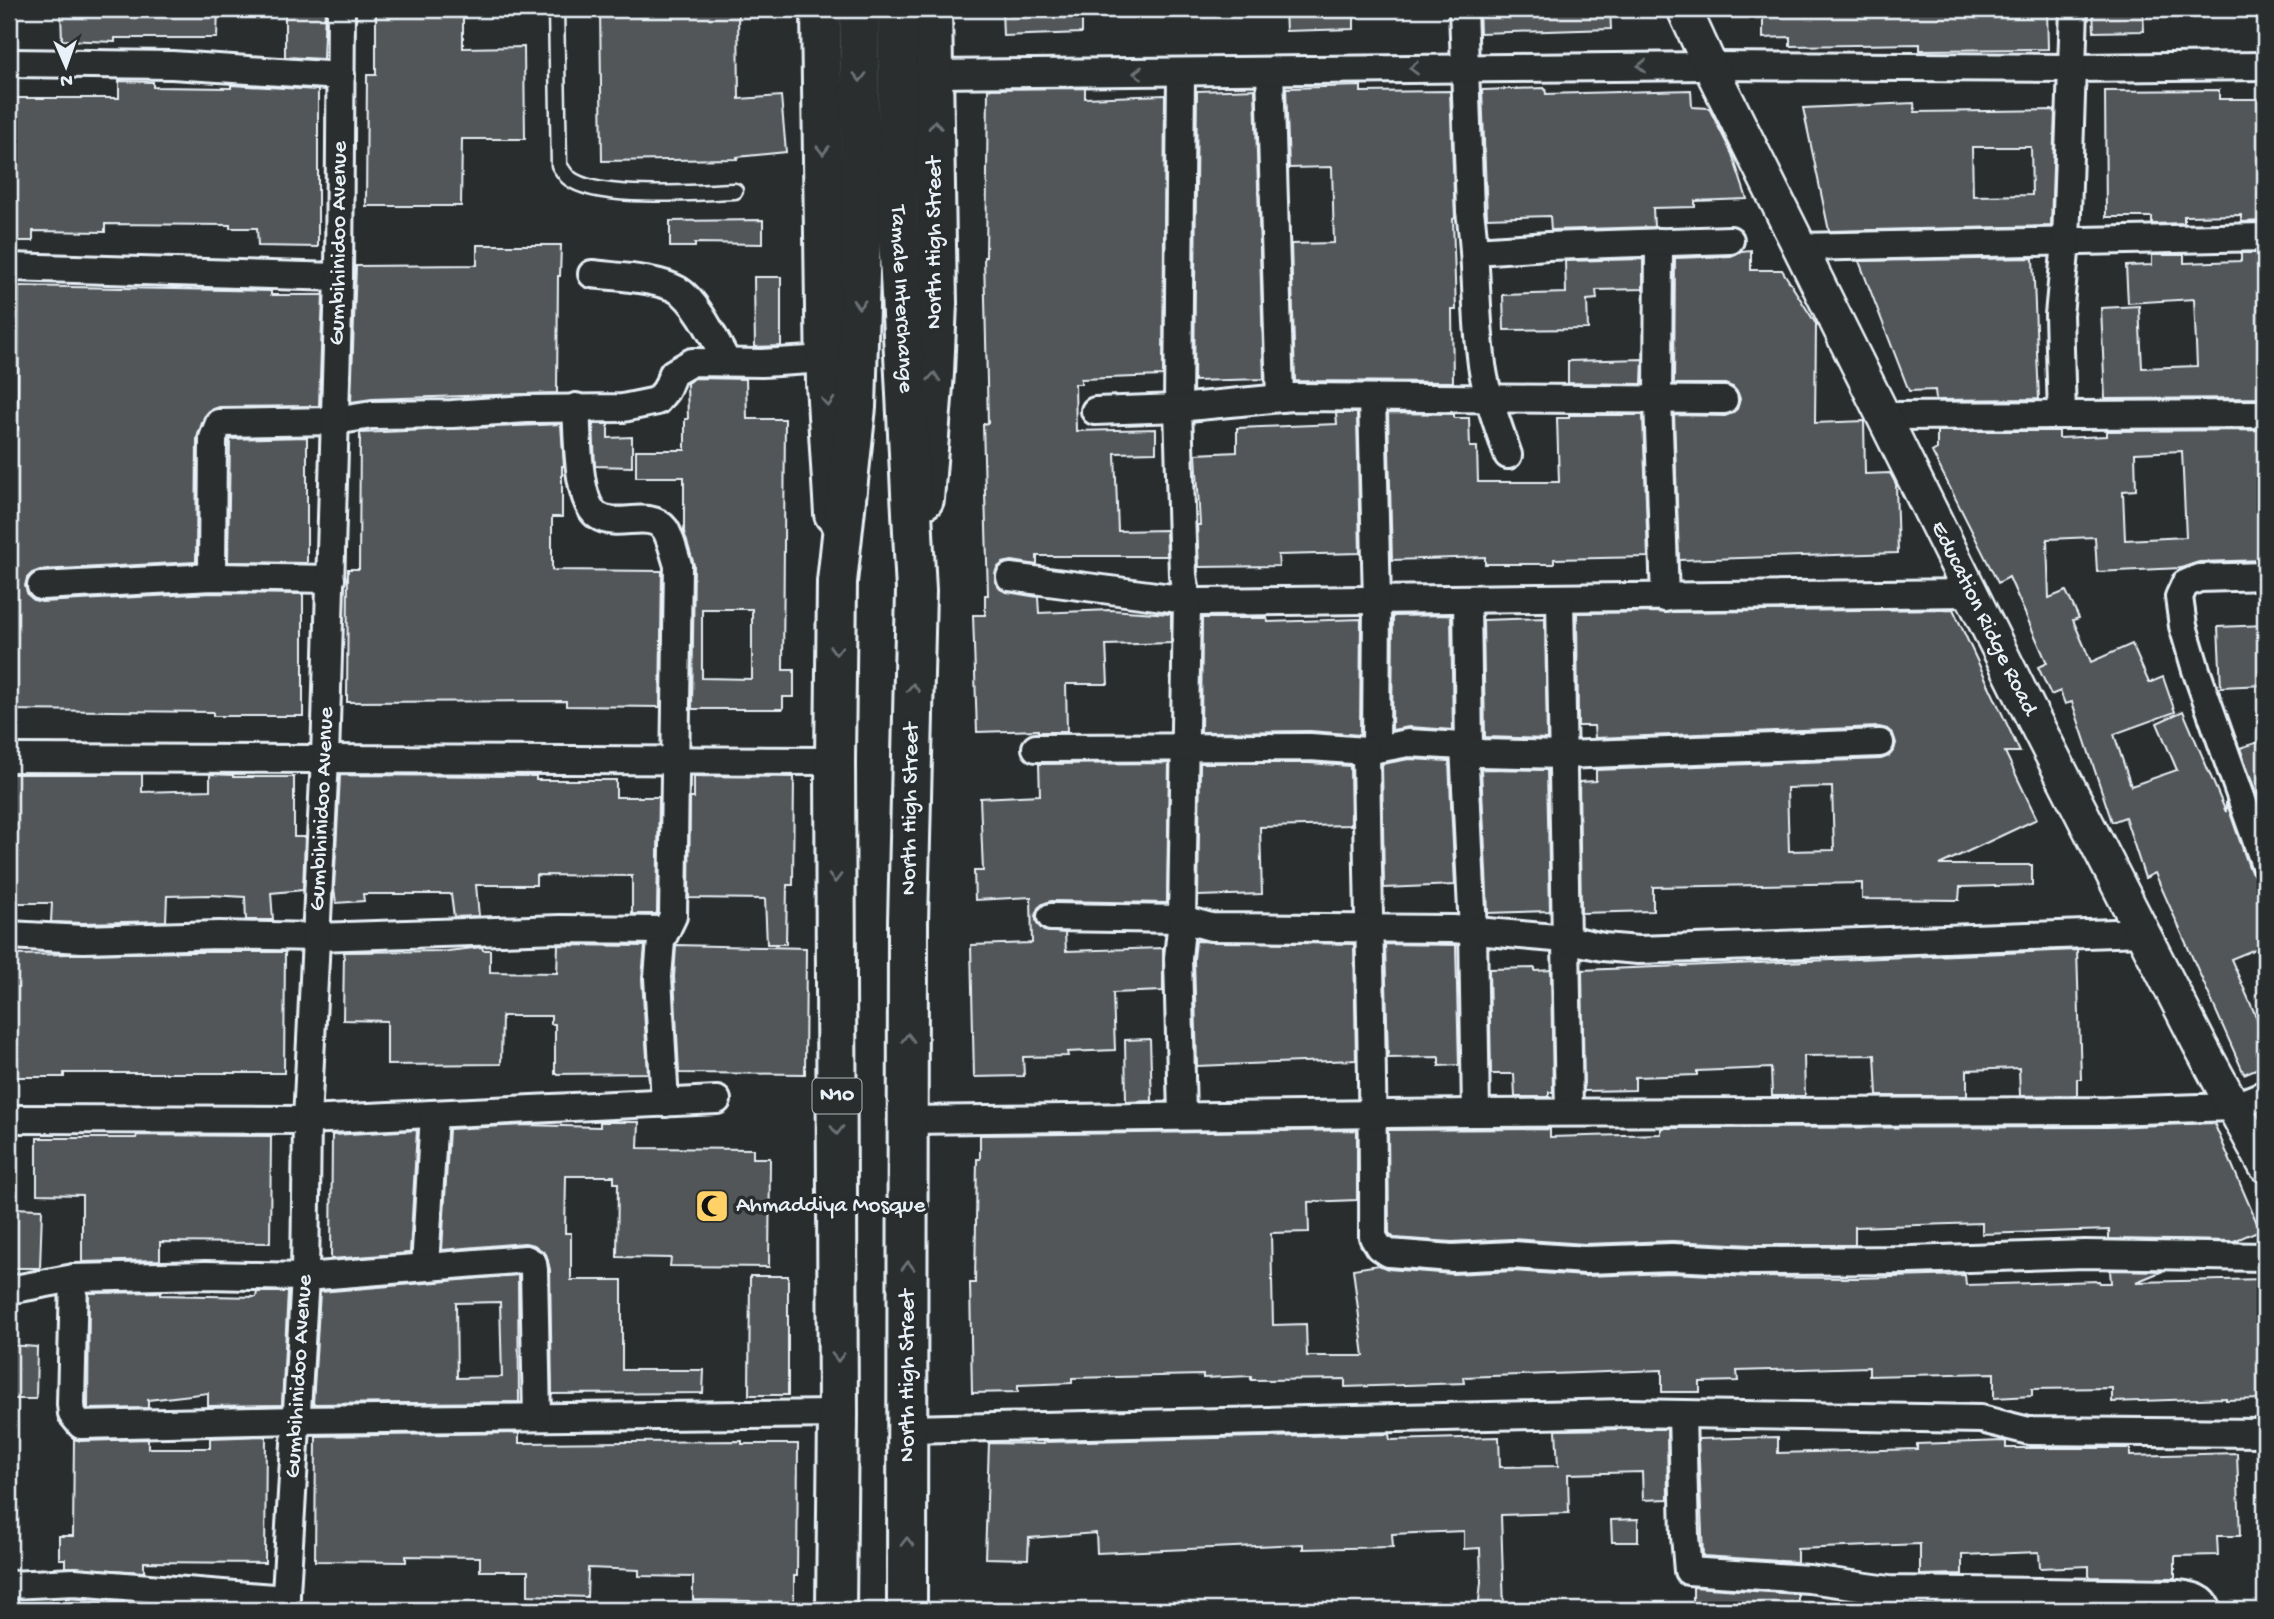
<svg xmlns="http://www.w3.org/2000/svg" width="2274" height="1619" font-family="'Gochi Hand',sans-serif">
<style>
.building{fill:#535759;stroke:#e8f1f8;stroke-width:2;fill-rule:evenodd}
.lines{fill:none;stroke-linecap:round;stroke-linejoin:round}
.service-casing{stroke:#e8f1f8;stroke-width:19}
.minor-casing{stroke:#e8f1f8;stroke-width:32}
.tertiary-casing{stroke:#e8f1f8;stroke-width:38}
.primary-casing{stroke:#e8f1f8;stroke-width:44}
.trunk-casing{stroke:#e8f1f8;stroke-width:44}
.service{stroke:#2a2d2e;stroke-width:14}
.minor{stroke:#2a2d2e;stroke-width:26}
.tertiary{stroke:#2a2d2e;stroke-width:33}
.primary{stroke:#2a2d2e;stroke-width:38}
.trunk{stroke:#2a2d2e;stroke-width:38}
.oneway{stroke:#6c7275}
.labels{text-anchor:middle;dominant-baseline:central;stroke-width:7;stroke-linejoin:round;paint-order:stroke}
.shield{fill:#2a2d2e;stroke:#afb6bb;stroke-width:2}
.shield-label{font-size:21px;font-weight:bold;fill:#e8f1f8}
.street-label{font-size:23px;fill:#e8f1f8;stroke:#2a2d2e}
.poi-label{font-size:23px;fill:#e8f1f8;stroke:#2a2d2e;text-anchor:start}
</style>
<rect width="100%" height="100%" fill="#2a2d2e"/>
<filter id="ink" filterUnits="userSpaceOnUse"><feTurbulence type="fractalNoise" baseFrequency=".0143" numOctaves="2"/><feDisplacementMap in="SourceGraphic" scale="14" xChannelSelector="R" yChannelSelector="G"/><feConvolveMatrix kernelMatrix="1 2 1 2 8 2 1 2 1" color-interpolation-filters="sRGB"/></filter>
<g filter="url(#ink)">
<g class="building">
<polygon points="86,9 218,9 217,38 115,38 115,42 62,40 61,14 86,15"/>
<polygon points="285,9 325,9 323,59 285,57"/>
<polygon points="376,9 463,9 463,48 524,47 525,139 462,139 461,206 366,206 367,75 376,75"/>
<polygon points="600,9 738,9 739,99 781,96 786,152 737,157 737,159 602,161"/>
<polygon points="1002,9 1082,9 1082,33 1003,36"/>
<polygon points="1285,9 1354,9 1354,29 1286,31"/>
<polygon points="1479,9 1610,9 1611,29 1480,33"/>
<polygon points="1763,9 2047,9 2048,49 1920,50 1920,44 1790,46 1790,37 1763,38"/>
<polygon points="2093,9 2143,9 2144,31 2094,32"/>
<polygon points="119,81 153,82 153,87 231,88 231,85 318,90 318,247 258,246 257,228 230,228 230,225 105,224 105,232 33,231 33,241 9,241 9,98 119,98"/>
<polygon points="1361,86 1361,92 1450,91 1455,218 1453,219 1456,310 1452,310 1453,382 1295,381 1291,244 1334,243 1332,167 1289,168 1286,88"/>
<polygon points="1085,88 1085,98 1165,95 1163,376 1081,379 1081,384 1075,384 1076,431 1156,429 1156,452 1115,453 1118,531 1166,530 1167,556 1037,556 1037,565 1012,561 1003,563 997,568 995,574 995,582 1000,589 1007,592 1038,597 1039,613 1110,610 1171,614 1171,643 1106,645 1108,684 1066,684 1067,732 1038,732 1038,730 977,732 973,615 985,615 985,595 988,595 983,424 988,423 984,257 986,257 988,89"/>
<polygon points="1545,88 1546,94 1691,90 1692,107 1709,108 1732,154 1747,199 1695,201 1695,207 1653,208 1654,227 1551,230 1550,216 1487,218 1482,90"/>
<polygon points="1255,89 1264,379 1194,381 1197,91"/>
<polygon points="2219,90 2219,99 2265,99 2265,221 2241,222 2241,215 2184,216 2184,223 2152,224 2152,217 2106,217 2105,91"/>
<path d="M1914 103 1915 112 2055 110 2051 226 1829 231 1803 108ZM1972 147H2031L2032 195 1973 196Z"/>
<polygon points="763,220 763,244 695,243 695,247 670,247 670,221"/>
<polygon points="477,245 561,245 560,276 558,276 557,393 372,399 351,402 356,266 477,265"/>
<polygon points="1751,250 1751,270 1782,270 1816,324 1815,423 1864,421 1865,474 1890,473 1896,484 1898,553 1679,560 1674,415 1725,416 1732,413 1737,409 1740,399 1738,393 1733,387 1725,384 1674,384 1675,258 1731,256 1741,251"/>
<polygon points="2241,253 2265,253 2265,398 2105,399 2101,308 2139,306 2142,368 2197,366 2194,299 2128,303 2126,266 2152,265 2152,255 2184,255 2184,263 2241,261"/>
<polygon points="2033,258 2039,399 1936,400 1935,390 1909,391 1859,261"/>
<polygon points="1643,259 1643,289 1596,290 1597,299 1587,300 1588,329 1504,330 1503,295 1566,293 1565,261"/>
<polygon points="754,277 781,277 781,346 755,347"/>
<polygon points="19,286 271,291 271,295 323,295 319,406 219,407 209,411 204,417 197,438 196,562 40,570 32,573 27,578 25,586 28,595 34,600 42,602 212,593 303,594 303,716 213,716 213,712 9,710 9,429 18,430"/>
<polygon points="1643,359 1642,384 1568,383 1568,361"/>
<path d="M695 378 746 379 747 419H785L783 670H794V697H783V709H692L694 565 684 532V477H636V450H685V419H688L687 383ZM702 609H752V679L702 678Z"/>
<polygon points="1336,413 1357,413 1360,553 1278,555 1279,566 1199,567 1197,525 1200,525 1196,454 1237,452 1237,428 1337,424"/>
<polygon points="1388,413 1454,414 1454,418 1469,418 1470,447 1477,447 1478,482 1559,482 1557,418 1569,418 1569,415 1643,415 1648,557 1554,559 1554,564 1485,564 1485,557 1392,560"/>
<polygon points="561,424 564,466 562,466 562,517 552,517 552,570 662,571 660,707 566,706 566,701 347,702 348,569 359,569 360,433"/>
<polygon points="593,424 608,424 608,438 632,437 632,467 595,466"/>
<path d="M2265 430V560L2199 562 2181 568 2097 572 2095 537 2047 539 2049 598 2066 591 2079 618 2073 620 2091 662 2132 644 2149 683 2163 677 2175 712 2114 734 2131 786 2177 770 2157 723 2183 711 2226 812V801L2250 870 2255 877 2265 880V945L2231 959 2265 1037V1065L2244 1074 2155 873 2145 878 2125 817 2112 822 2072 702 2065 704 2060 691 2051 695 2038 667 2047 663 2009 577 1998 583 1932 452 1937 449V431H2059V438L2107 436V431ZM2182 451 2186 537 2125 540 2123 491 2136 490 2135 453Z"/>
<polygon points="307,437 307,563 228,562 230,439"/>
<path d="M1953 609 2020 752H2005L2037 819 1939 865H2032V885L1960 887 1959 900 1862 899V883L1653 887V911L1581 913 1579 782 1596 781V770L1881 759 1889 756 1894 750 1896 743 1893 734 1887 729 1879 727 1595 738 1594 726H1578L1577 613ZM1832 787 1834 850 1789 851 1787 788Z"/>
<polygon points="1451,615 1453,730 1409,727 1392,730 1393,616"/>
<polygon points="1202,618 1267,618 1268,622 1361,619 1360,735 1310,731 1201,732"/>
<polygon points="1545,618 1547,739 1485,737 1483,620"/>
<polygon points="2265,625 2265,685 2221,687 2218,627"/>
<polygon points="2265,740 2265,818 2240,748"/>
<polygon points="1409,759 1449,761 1455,885 1384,888 1382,764"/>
<polygon points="1169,763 1167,903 1051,901 1043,904 1038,908 1035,916 1038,925 1044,931 1065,933 1066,951 1163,948 1163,991 1113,993 1115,1050 1067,1052 1068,1056 1023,1057 1024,1076 974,1077 971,945 1032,943 1031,897 975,900 974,871 983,871 980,798 1040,795 1039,764"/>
<polygon points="1200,763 1309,763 1350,766 1351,825 1260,827 1262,894 1198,896"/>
<polygon points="1481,769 1547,770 1550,911 1488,913"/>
<polygon points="9,774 142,774 142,792 210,790 210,774 233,775 233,777 294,777 294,837 305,837 303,890 271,893 273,920 246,920 245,897 210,895 167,896 166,921 83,923 51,922 52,903 9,903"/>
<polygon points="340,775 536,776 536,780 616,780 616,797 659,797 657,912 656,914 632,914 632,876 536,875 536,885 476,885 479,916 454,917 451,894 363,894 364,901 336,903 334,888"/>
<polygon points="694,776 794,777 793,885 787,885 786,944 767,944 765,899 689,898 690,798 694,798"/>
<polygon points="1196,941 1354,944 1356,1060 1197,1066 1194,959"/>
<polygon points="1385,944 1456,945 1459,1065 1439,1066 1439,1057 1388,1058"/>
<polygon points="558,945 645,946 642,978 648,1073 555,1074 555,1024 551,1024 551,1016 502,1016 501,1064 387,1065 387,1021 343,1020 344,952 448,951 482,947 483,950 490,950 490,972 557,973"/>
<polygon points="676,945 806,948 805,1074 679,1073 674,977"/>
<polygon points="2077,950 2081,1079 2077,1079 2077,1095 2020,1096 2019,1068 1967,1070 1967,1096 1877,1096 1875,1055 1804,1056 1805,1096 1772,1096 1771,1068 1697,1071 1697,1075 1635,1077 1635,1090 1584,1091 1582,970"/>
<polygon points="190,952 285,952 284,1073 64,1073 64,1077 9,1077 9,955"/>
<polygon points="1535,968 1535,971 1551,970 1553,1092 1549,1092 1549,1097 1515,1097 1514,1074 1491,1074 1489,969"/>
<polygon points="1150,1039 1152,1101 1126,1102 1125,1040"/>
<polygon points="600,1122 639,1122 638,1148 753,1149 753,1158 770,1158 769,1267 670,1266 671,1258 617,1257 618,1183 614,1183 614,1176 566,1176 565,1233 571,1233 571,1280 622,1280 622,1370 704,1370 703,1393 552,1394 550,1270 546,1254 534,1245 525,1243 442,1250 449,1129 525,1125 600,1127"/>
<polygon points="2214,1123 2260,1230 2234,1241 2109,1239 2109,1230 1982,1234 1982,1223 1855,1227 1855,1245 1752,1245 1672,1241 1585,1244 1512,1239 1452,1242 1394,1238 1389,1233 1388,1130 1550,1129 1550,1137 1661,1134 1661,1128 2107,1127"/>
<polygon points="417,1130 410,1253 331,1259 332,1135"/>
<polygon points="1357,1130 1357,1200 1308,1202 1309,1232 1271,1233 1273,1325 1306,1324 1307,1356 1364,1356 1353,1269 1379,1265 1388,1269 1453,1274 1513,1271 1585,1276 1672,1273 1751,1277 1856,1278 1965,1275 1966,1285 2099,1281 2100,1283 2111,1283 2110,1270 2163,1271 2136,1282 2265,1279 2265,1317 2260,1318 2265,1399 2226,1400 2226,1398 2112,1402 2112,1388 2032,1389 2032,1396 1994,1398 1994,1373 1869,1376 1869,1367 1737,1371 1738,1381 1700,1382 1700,1392 1662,1392 1662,1370 1464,1377 1465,1383 1345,1387 1345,1379 1251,1380 1251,1376 1203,1378 1203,1375 1072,1378 1072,1383 1018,1385 1018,1392 972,1393 970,1283 975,1283 977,1159 980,1159 980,1135"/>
<polygon points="137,1135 271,1136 270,1243 160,1242 160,1260 82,1262 82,1195 37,1194 37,1138 136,1138"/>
<polygon points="9,1208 42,1209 40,1268 9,1268"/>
<path d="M518 1275 519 1402 313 1404 320 1292ZM500 1302 502 1377 457 1378 456 1303Z"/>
<polygon points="750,1276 788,1276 788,1395 749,1395"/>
<polygon points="160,1292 160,1295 256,1297 257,1292 288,1292 282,1405 208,1406 208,1393 148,1400 148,1408 88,1409 89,1293"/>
<polygon points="9,1345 37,1347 36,1399 9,1399"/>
<polygon points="1625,1429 1667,1429 1668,1499 1643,1500 1642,1472 1568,1474 1569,1513 1501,1515 1504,1610 1478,1610 1481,1582 1480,1548 1464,1549 1464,1531 1392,1534 1393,1547 1303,1549 1303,1544 1097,1553 1096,1533 1029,1538 1028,1559 985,1558 989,1443 1044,1444 1043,1442 1389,1434 1390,1440 1499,1437 1500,1467 1558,1466 1556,1430"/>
<polygon points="519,1433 519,1443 742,1441 742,1444 798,1444 797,1576 794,1576 794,1610 750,1610 750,1601 693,1600 693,1577 639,1576 639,1570 588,1568 587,1597 528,1595 528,1571 480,1571 480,1557 406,1556 406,1562 315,1561 316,1436"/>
<polygon points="266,1436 265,1563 144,1562 144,1572 65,1567 65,1559 59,1559 59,1536 73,1536 74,1439 81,1441 148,1439 148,1448 210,1448 210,1438"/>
<polygon points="1778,1437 1778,1453 1917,1449 1917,1444 2004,1441 2006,1442 2006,1448 2130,1448 2130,1456 2237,1453 2240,1536 2217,1536 2218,1555 2175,1556 2175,1578 2089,1577 2089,1566 2040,1568 2039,1552 1962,1555 1962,1574 1920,1575 1920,1544 1797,1549 1797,1562 1703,1556 1698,1439"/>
<polygon points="1638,1519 1638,1542 1612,1542 1611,1520"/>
<polygon points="1693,1587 1798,1594 1798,1610 1693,1610"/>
<polygon points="66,1598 144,1603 144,1610 66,1610"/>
</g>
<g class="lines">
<g class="service-casing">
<path id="service" d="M556 9 559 165C562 169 565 175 569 178 598 201 696 192 735 191"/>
</g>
<g class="minor-casing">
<g id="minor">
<path d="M1463 9 1470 211C1477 259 1475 308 1481 356 1484 390 1497 423 1508 455"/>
<polyline points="9,63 172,65 341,76"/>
<polyline points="1270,71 1280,398"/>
<polyline points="1181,73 1178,408 1183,575 1187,600 1200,602 1972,593"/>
<polyline points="934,74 1710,66 2073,68 2265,66"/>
<polyline points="1659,242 1658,400 1665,598"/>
<polyline points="1800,247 2265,237"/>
<polyline points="1475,251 1548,246 1730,240"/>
<polyline points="9,267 339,277"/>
<path d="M592 274C616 277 658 278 678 290 697 301 716 342 727 362"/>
<polyline points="1372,398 1377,601 1376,749"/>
<path d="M576 407C578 432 576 502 598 516 618 529 649 509 665 529 671 538 674 554 678 565L673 916 661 941 658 977 665 1103"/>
<polyline points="1095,411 1178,408 1291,397 1724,400"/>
<polyline points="2062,415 2059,315 2066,242 2074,9"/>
<polyline points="1883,416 2265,414"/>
<polyline points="2265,576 2199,578 2185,584 2179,597 2183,626 2196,670 2265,865"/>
<polyline points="212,577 213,438 219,423 335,421 372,415 452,414 527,409 623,408 657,401 666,390 673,373 692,362 762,363 826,359"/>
<polyline points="1010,577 1187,600 1182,919 1051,917"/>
<polyline points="41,586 212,577 331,579"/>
<polyline points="1560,599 1569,1112"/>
<polyline points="1467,600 1469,749"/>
<polyline points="1464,746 1473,931 1476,1113"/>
<polyline points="1036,748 1310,747 1366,751 1408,743 1464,746 1480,753 1563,755 1880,743"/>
<path d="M1366 751C1368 913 1374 1075 1373 1237L1379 1247 1389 1253 1452 1258 1513 1255 1585 1260 1672 1257 1752 1261 1911 1260 2085 1254 2265 1257"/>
<polyline points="9,758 835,761"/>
<polyline points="9,935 83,939 219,935 316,937 560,929 666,930"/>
<polyline points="1182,1115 1178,958 1182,919 1211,927 1453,929 1566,939 1603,947 1638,950 2142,932"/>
<polyline points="9,1119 307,1120 717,1100"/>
<polyline points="908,1120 1471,1113 2107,1111 2233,1107 2265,1094"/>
<polyline points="425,1267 434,1114"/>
<polyline points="74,1278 71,1404 72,1414 81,1425 297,1420 838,1414"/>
<polyline points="9,1290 74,1278 206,1275 305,1277 526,1259 533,1263 534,1270 537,1417"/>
<path d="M1682 1414 1685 1536 1688 1571 1809 1579 1889 1590 2179 1594C2192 1596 2204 1597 2208 1610"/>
<polyline points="908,1429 1625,1413 1981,1419 2029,1431 2265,1433"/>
<polyline points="9,1585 75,1582 286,1599"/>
<path id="s1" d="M285 1610 305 1277 307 1120 325 758 339 277 341 9"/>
</g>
</g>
<g class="tertiary-casing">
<g id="tertiary">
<path id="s2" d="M1684 9 1710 66 2028 708 2200 1045 2265 1165"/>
</g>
</g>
<g class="primary-casing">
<g id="primary">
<polyline points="821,9 826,383 834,514"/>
<polyline points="924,499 934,373 937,303 932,9"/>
</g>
</g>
<g class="trunk-casing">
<g id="trunk">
<path id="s3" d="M897 9 898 236 916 591 908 922 907 1610"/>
<polyline points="836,1610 838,1414 835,761 837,582 856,407 861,240 859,9"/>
</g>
</g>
<use href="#service" class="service"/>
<use href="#minor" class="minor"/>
<use href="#tertiary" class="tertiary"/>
<use href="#primary" class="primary"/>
<use href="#trunk" class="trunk"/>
</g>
<defs><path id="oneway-chevron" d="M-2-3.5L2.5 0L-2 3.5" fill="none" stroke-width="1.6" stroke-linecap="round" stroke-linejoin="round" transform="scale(1.75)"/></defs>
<g class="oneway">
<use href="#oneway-chevron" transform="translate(1642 66) rotate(180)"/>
<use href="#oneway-chevron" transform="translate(1414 68) rotate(179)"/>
<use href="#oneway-chevron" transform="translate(1138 73) rotate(180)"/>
<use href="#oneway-chevron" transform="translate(860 77) rotate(90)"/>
<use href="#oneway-chevron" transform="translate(935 125) rotate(-91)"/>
<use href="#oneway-chevron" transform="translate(823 150) rotate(89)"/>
<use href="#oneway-chevron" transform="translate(859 304) rotate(92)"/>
<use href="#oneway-chevron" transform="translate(934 377) rotate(-86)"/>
<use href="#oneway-chevron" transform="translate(828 402) rotate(87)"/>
<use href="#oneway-chevron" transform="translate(836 650) rotate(91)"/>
<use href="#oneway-chevron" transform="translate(913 688) rotate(-89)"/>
<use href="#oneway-chevron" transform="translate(835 878) rotate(90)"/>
<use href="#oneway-chevron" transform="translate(908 1038) rotate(-90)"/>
<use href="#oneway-chevron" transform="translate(837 1130) rotate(90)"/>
<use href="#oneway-chevron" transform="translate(908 1266) rotate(-90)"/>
<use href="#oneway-chevron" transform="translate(838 1357) rotate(90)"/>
<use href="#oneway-chevron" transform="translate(907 1542) rotate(-90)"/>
</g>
</g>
<defs>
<g id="mosque-square" transform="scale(1.75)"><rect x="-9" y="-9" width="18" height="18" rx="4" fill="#ffd166" stroke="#2a2d2e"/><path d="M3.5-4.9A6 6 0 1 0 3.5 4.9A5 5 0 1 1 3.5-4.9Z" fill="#111"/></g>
</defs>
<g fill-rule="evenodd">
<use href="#mosque-square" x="712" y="1206"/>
</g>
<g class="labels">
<rect class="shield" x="812.5" y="1078.5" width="49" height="35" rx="5"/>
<g class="shield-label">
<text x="837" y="1096">N10</text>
</g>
<g class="street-label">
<text stroke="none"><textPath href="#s1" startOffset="1368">Gumbihinidoo Avenue</textPath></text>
<text transform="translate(935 243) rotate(-90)">North High Street</text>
<text stroke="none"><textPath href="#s3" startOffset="290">Tamale Interchange</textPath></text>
<text stroke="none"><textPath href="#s2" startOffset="679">Education Ridge Road</textPath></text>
<text transform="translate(911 809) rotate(-89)">North High Street</text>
<text stroke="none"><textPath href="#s1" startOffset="802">Gumbihinidoo Avenue</textPath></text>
<text stroke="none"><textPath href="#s1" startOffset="234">Gumbihinidoo Avenue</textPath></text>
<text transform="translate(908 1376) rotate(-90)">North High Street</text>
</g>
<g class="poi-label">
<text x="736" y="1206">Ahmaddiya Mosque</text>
</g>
</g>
<rect width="2274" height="1619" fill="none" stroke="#2a2d2e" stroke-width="35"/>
<rect x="18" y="18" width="2239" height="1584" fill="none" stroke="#e8f1f8" stroke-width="2.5" filter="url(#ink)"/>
<g transform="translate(66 66) rotate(178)" stroke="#2a2d2e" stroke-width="5" paint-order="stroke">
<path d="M0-5L12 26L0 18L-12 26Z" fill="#e8f1f8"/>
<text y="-10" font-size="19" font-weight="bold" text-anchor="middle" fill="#e8f1f8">N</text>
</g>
</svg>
